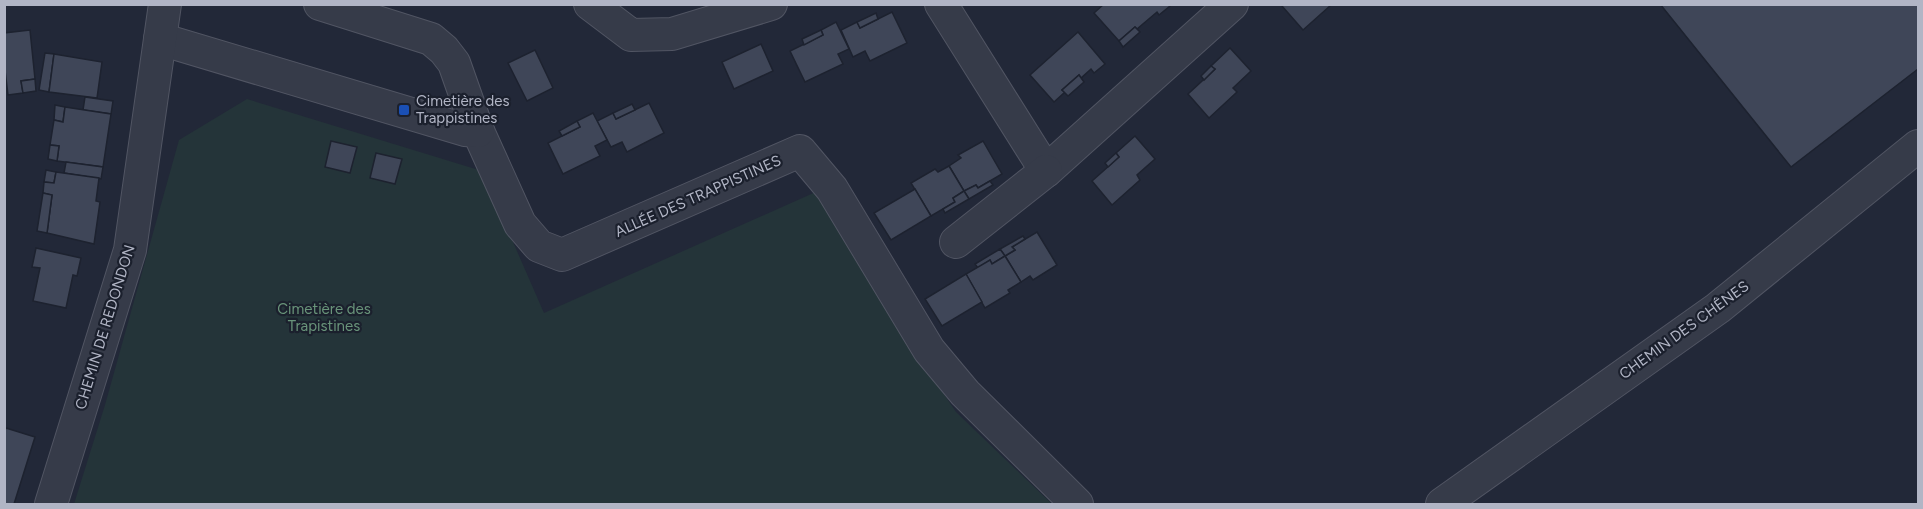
<svg xmlns="http://www.w3.org/2000/svg" width="1923" height="509" font-family="Figtree,sans-serif">
<style>
.green{fill:#243439}
.building{fill:#3f4658;stroke:#1d222f;stroke-width:1.5}
.lines{fill:none;stroke-linecap:round;stroke-linejoin:round}
.street-casing{stroke:#515563;stroke-width:34}
.street{stroke:#363b49;stroke-width:32}
.transit-dot{fill:#1a4fb4;stroke:#1b202d;stroke-width:2}
.labels{text-anchor:middle;dominant-baseline:central;stroke-width:4.5;stroke-linejoin:round;paint-order:stroke}
.poi-label{font-size:15px;fill:#b1b5c5;stroke:#1b202d;text-anchor:start}
.street-label{font-size:15px;fill:#b1b5c5;stroke:#1b202d}
.park-label{font-size:15px;fill:#69947a;stroke:#1b202d}
</style>
<rect width="100%" height="100%" fill="#222838"/>
<polygon class="green" points="247,99 482,171 544,313 818,191 939,387 956,412 1052,504 74,504 105,405 179,140"/>
<g class="building">
<polygon points="1104,4 1169,4 1170,6 1159,15 1157,12 1137,29 1135,27 1119,41 1094,13"/>
<polygon points="1284,4 1331,4 1331,5 1303,30 1282,6"/>
<polygon points="1660,4 1918,4 1918,69 1791,167"/>
<polygon points="892,12 907,43 870,61 865,51 853,57 841,30 857,22 860,28"/>
<polygon points="876,13 878,19 860,28 857,22"/>
<polygon points="836,22 849,49 838,54 843,64 805,82 790,51 823,35 821,30"/>
<polygon points="1135,27 1140,32 1123,47 1119,41"/>
<polygon points="30,30 35,79 21,81 23,93 8,95 4,62 4,33"/>
<polygon points="821,30 823,35 804,45 802,39"/>
<polygon points="1078,32 1105,64 1094,73 1091,69 1081,78 1079,75 1062,90 1065,92 1054,102 1030,75"/>
<polygon points="761,44 773,71 734,89 722,62"/>
<polygon points="1230,48 1251,71 1233,88 1237,92 1209,118 1188,94 1215,69 1211,66"/>
<polygon points="535,50 553,88 527,101 508,63"/>
<polygon points="45,53 54,54 49,92 39,90"/>
<polygon points="54,54 102,62 97,98 49,92"/>
<polygon points="1211,66 1215,69 1204,80 1201,76"/>
<polygon points="1079,75 1084,82 1068,96 1062,90"/>
<polygon points="35,79 36,91 23,93 21,81"/>
<polygon points="85,97 113,101 111,114 83,110"/>
<polygon points="649,103 664,133 627,152 622,142 611,147 597,121 613,113 616,119"/>
<polygon points="632,104 635,110 616,119 613,113"/>
<polygon points="55,105 65,107 63,122 54,120"/>
<polygon points="65,107 111,114 103,167 57,161 59,146 50,145 54,120 63,122"/>
<polygon points="593,113 607,140 595,146 600,156 563,174 548,143 580,127 577,121"/>
<polygon points="577,121 580,127 562,136 559,131"/>
<polygon points="1135,136 1155,159 1137,175 1140,180 1112,205 1092,181 1119,157 1116,153"/>
<polygon points="331,141 357,147 350,173 325,167"/>
<polygon points="983,141 1002,174 978,188 976,185 964,191 949,166 961,158 958,155"/>
<polygon points="50,145 59,146 57,161 48,159"/>
<polygon points="376,153 402,159 395,184 370,178"/>
<polygon points="1116,153 1119,157 1108,167 1105,163"/>
<polygon points="66,162 103,167 101,179 64,173"/>
<polygon points="949,166 964,191 953,198 955,202 931,216 911,183 935,169 938,172"/>
<polygon points="46,170 56,172 54,183 44,182"/>
<polygon points="56,172 99,178 96,201 100,202 94,244 47,233 52,195 43,193 44,182 54,183"/>
<polygon points="990,181 993,185 969,199 964,191 976,185 978,188"/>
<polygon points="915,189 931,216 891,240 874,213"/>
<polygon points="964,191 969,199 945,213 943,209 955,202 953,198"/>
<polygon points="43,193 52,195 47,233 37,231"/>
<polygon points="1037,232 1057,265 1033,280 1030,276 1021,282 1005,256 1015,250 1012,247"/>
<polygon points="1023,236 1025,239 1012,247 1015,250 1005,256 1000,249"/>
<polygon points="36,248 81,258 77,276 73,275 66,308 33,301 40,268 32,267"/>
<polygon points="1000,249 1005,256 992,264 990,260 978,268 975,264"/>
<polygon points="1005,256 1021,282 1008,290 1010,293 985,308 966,274 990,260 992,264"/>
<polygon points="966,274 982,302 942,326 925,299"/>
<polygon points="6,428 35,437 14,504 4,504 4,433"/>
</g>
<g class="lines">
<g class="street-casing">
<g id="street">
<polyline points="320,4 431,39 444,50 454,63 478,131 520,224 539,246 562,255 800,151 832,189 929,350 965,393 1077,504"/>
<polyline points="590,4 631,35 672,34 771,4"/>
<polyline points="941,4 1046,171 1232,4"/>
<polyline points="160,39 465,130 478,131"/>
<polyline points="956,242 1046,171"/>
<polyline points="51,504 130,250 165,4"/>
<polyline points="1442,504 1718,308 1918,146"/>
</g>
</g>
<use href="#street" class="street"/>
</g>
<rect class="transit-dot" x="398" y="104" width="12" height="12" rx="3"/>
<g class="labels">
<g class="poi-label">
<text x="416" y="101">Cimetière des<tspan x="416" dy="17">Trappistines</tspan></text>
</g>
<g class="street-label">
<text transform="translate(698 196) rotate(-24)">ALLÉE DES TRAPPISTINES</text>
<text transform="translate(105 327) rotate(-73)">CHEMIN DE REDONDON</text>
<text transform="translate(1684 330) rotate(-36)">CHEMIN DES CHÊNES</text>
</g>
<g class="park-label">
<text x="324" y="309">Cimetière des<tspan x="324" dy="17">Trapistines</tspan></text>
</g>
</g>
<rect width="1923" height="509" fill="none" stroke="#b1b5c5" stroke-width="12"/>
</svg>
